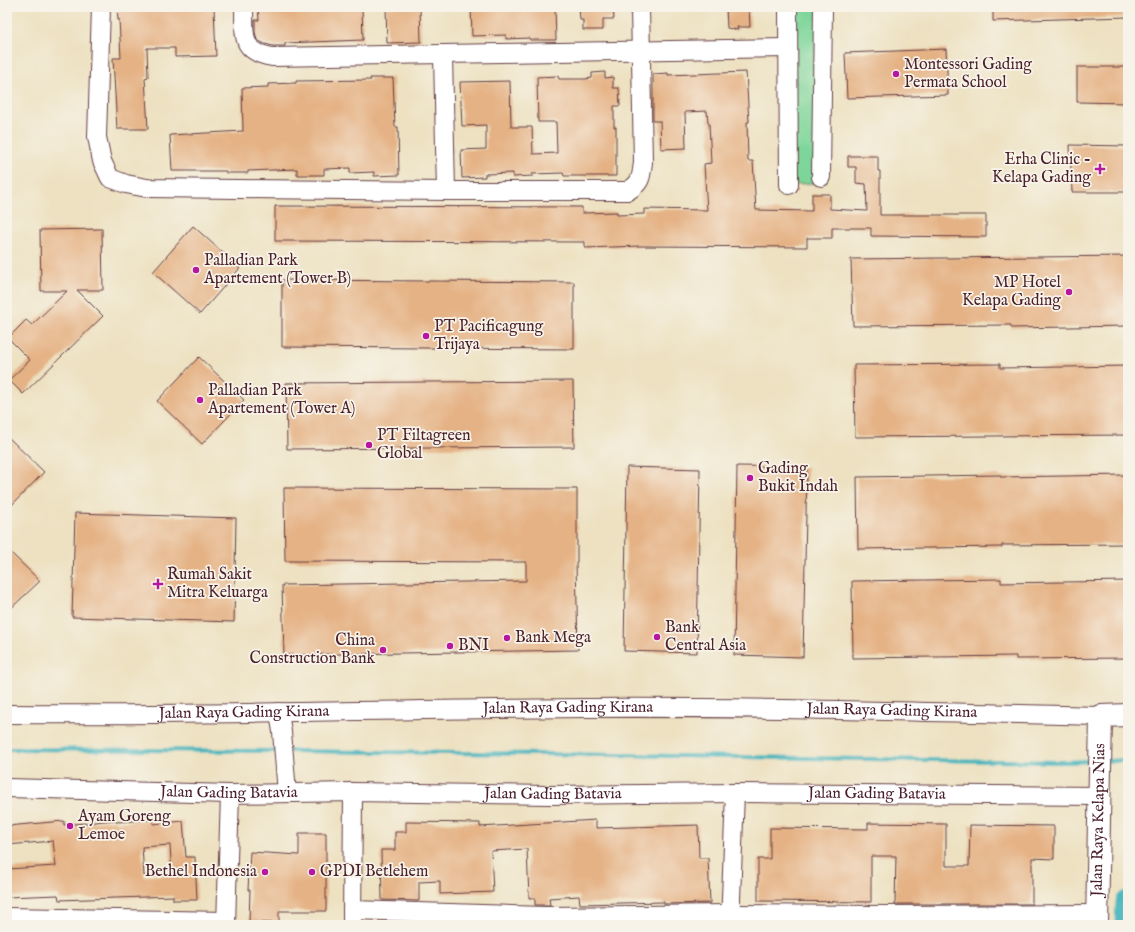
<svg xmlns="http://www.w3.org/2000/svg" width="1135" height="932" font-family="'IM FELL English',serif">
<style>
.green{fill:#7dd599;stroke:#647a62}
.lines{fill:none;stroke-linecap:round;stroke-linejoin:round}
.stream{stroke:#45b4bd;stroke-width:4}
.river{stroke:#45b4bd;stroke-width:25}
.building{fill:#e5b285;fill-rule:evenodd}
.minor-casing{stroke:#623c42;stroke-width:20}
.major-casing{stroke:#623c42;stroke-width:24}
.minor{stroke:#fff;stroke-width:18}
.major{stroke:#fff;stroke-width:22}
.poi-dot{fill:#b5179e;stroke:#f7f3e8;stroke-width:1.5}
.labels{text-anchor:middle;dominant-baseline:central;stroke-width:3.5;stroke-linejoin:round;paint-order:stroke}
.poi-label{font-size:16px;fill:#4a1f2b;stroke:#f7f3e8;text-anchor:start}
.street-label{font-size:16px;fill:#4a1f2b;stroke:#f7f3e8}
</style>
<rect width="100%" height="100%" fill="#f7f3e8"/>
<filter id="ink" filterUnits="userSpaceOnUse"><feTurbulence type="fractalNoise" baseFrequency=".025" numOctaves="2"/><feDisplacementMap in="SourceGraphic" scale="8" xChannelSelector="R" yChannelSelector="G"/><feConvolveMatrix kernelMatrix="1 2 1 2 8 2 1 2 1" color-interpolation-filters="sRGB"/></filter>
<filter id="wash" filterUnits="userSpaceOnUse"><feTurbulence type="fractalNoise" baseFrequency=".012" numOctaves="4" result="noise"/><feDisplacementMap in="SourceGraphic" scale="16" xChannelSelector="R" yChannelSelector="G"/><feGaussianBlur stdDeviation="0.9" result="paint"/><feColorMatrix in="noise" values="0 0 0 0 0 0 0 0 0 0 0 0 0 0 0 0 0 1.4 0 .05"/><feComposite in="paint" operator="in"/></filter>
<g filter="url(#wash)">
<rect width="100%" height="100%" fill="#ede1c1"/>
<polygon class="green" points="788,7 824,7 826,182 789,185"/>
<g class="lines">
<g class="stream">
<polyline points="7,749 280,751"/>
<polyline points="289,751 548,754 1060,762 1094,761"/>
<polyline points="1106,761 1128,760"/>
</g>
<polyline class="river" points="1127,925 1128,903"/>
</g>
<g id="blocks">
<g class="building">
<polygon points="117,7 214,7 216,56 175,57 175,48 147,48 148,77 145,78 148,129 117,129 113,58 121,58 119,19 118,20"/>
<polygon points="258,7 362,7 363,40 285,43 285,46 273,46 265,44 257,40 255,32 255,20 259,20"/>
<polygon points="386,7 420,7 421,42 387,43"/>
<polygon points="471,7 555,7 556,40 530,40 530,38 506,39 506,35 472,36"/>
<polygon points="579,7 613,7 614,19 603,19 603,30 583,30 583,20 580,20"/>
<polygon points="726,7 749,7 750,27 737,27 738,30 727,28"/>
<polygon points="993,7 1128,7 1128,17 993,21"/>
<polygon points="946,49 948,95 847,98 845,53"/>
<polygon points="1077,67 1128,67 1128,103 1077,102"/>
<polygon points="605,72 605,78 613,77 613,88 619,88 620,106 614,106 614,127 616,127 616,176 564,176 563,173 532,174 533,176 513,177 513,173 485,174 485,177 462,178 461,150 486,149 486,125 462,126 460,82 510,81 511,127 532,127 533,154 557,153 556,122 538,122 537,77 558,76 559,79 585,79 592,78 592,73"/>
<polygon points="746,72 749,122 747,122 748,161 753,161 756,210 812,211 812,194 830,194 830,209 867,211 866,184 856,183 856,167 848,167 848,156 878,156 878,171 880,171 880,215 986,215 986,237 871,236 871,228 832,228 832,238 807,238 807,247 641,246 585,248 585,242 275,241 275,206 582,207 582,213 617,212 617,215 644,214 644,209 707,210 704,164 711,163 709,123 708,123 707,111 685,112 686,148 661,149 660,121 653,121 653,74 668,73 668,75"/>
<polygon points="370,78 393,78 395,127 398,127 399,175 374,176 374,172 350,173 350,168 324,169 324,175 297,175 297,169 248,171 248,173 226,173 226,171 172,171 170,135 243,131 242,88 268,87 268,84 296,83 296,81 371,80"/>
<polygon points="1070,145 1128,146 1128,192 1072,192"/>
<polygon points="193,226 240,268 200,314 153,272"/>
<polygon points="102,229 103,290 77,290 103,316 23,394 9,380 30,360 8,338 26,320 32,325 67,291 41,291 40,230"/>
<polygon points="1128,256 1128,326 1011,328 1011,325 853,326 851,259"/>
<polygon points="282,280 574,282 574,349 282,347"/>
<polygon points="199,357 244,400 202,444 157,401"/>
<polygon points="1000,364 1000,368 1128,366 1128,435 855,437 854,365"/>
<polygon points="573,381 574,447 287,449 286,383"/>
<polygon points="7,436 44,472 7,510"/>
<polygon points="737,466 807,467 803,657 734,655"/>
<polygon points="627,467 700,469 697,653 624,651"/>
<polygon points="1000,475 1000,477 1128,475 1128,544 1002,545 1002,547 858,549 857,477"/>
<polygon points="284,488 577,489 577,562 576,562 578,650 284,655 282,585 526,581 526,562 285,561"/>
<polygon points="75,513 236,518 234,622 72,617"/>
<polygon points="7,549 40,581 7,612"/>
<polygon points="1001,579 1001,583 1128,581 1128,658 1016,659 1016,656 853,658 852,581"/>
<path d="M115 820 116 822 153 820V824L183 821 186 857H195L197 900H173V896L59 900 58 895 7 897V869L56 866 53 841 7 845V826L64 821V825ZM170 845 172 875 144 876 142 847Z"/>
<polygon points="596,820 596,828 698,825 699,858 708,858 710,903 664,904 664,902 580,904 579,896 549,898 550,905 535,905 535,898 529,898 527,849 491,851 493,892 440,894 440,881 419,882 419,901 382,900 381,850 395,850 395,832 406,832 406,822 480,823 480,827"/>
<polygon points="868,823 946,824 946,866 969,866 970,825 1054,826 1054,859 1032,858 1032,904 895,904 896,856 871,856 871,902 758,901 758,859 770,859 770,828 868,829"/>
<polygon points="299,833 326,833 326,911 279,911 279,923 249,922 250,890 248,890 250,852 299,855"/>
</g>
</g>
</g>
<g filter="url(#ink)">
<use href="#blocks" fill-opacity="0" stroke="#623c42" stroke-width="1"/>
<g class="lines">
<g class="minor-casing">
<g id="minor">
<path d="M101 7 97 137 102 161 110 178 126 184 147 188 446 191H628C642 182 641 177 643 162L640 7"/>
<path d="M244 7C245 35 239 51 272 57L787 48"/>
<polyline points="788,7 789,185"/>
<polyline points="443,55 446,191"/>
<polyline points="821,177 823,7"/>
<polyline points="279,712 282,732 287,793"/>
<path id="s1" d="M7 714C201 716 396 709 590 708 760 707 931 712 1101 716"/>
<path id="s2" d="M7 788 230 794 353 792 549 795 735 793 1099 796"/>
<polyline points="352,910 546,916 730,914 889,915 1097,914"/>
<polyline points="7,917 226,921"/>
<polyline points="226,925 230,794"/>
<polyline points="352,925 353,792"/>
<polyline points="730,925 735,793"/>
</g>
</g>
<g class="major-casing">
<g id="major">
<path id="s3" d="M1097 925 1101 716 1128 715"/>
</g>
</g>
<use href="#minor" class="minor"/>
<use href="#major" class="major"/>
</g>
</g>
<g class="poi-dot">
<circle cx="896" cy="74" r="4"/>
<path d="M1098 163h4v4h4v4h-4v4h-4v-4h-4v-4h4z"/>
<circle cx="196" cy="270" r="4"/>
<circle cx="1069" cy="292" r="4"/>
<circle cx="426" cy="336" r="4"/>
<circle cx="200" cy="400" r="4"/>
<circle cx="369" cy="445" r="4"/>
<circle cx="750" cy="478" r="4"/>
<path d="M156 578h4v4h4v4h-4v4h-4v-4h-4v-4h4z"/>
<circle cx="657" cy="637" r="4"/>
<circle cx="507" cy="638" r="4"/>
<circle cx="450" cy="646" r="4"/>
<circle cx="383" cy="650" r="4"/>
<circle cx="70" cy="826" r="4"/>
<circle cx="265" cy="872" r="4"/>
<circle cx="312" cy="872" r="4"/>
</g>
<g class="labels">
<g class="poi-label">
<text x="904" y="65">Montessori Gading<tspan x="904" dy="18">Permata School</tspan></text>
<text x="1091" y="160" text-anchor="end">Erha Clinic -<tspan x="1091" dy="18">Kelapa Gading</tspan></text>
<text x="204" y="261">Palladian Park<tspan x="204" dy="18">Apartement (Tower B)</tspan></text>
<text x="1061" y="283" text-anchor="end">MP Hotel<tspan x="1061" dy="18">Kelapa Gading</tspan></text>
<text x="434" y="327">PT Pacificagung<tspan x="434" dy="18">Trijaya</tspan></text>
<text x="208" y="391">Palladian Park<tspan x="208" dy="18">Apartement (Tower A)</tspan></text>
<text x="377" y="436">PT Filtagreen<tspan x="377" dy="18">Global</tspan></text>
<text x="758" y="469">Gading<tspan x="758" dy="18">Bukit Indah</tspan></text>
<text x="167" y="575">Rumah Sakit<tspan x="167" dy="18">Mitra Keluarga</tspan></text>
<text x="665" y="628">Bank<tspan x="665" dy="18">Central Asia</tspan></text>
<text x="515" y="638">Bank Mega</text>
<text x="375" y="641" text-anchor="end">China<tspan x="375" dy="18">Construction Bank</tspan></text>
<text x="458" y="646">BNI</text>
<text x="78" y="817">Ayam Goreng<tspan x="78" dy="18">Lemoe</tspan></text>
<text x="257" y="872" text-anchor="end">Bethel Indonesia</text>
<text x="320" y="872">GPDI Betlehem</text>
</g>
<g class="street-label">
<text stroke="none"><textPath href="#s1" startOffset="561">Jalan Raya Gading Kirana</textPath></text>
<text stroke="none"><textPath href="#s1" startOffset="885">Jalan Raya Gading Kirana</textPath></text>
<text stroke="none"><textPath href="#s1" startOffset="237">Jalan Raya Gading Kirana</textPath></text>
<text stroke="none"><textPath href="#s2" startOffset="222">Jalan Gading Batavia</textPath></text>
<text stroke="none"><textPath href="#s2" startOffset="546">Jalan Gading Batavia</textPath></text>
<text stroke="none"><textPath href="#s2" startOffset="870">Jalan Gading Batavia</textPath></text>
<text stroke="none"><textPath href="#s3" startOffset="105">Jalan Raya Kelapa Nias</textPath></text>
</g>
</g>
<rect width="1135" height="932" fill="none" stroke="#f7f3e8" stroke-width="24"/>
</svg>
